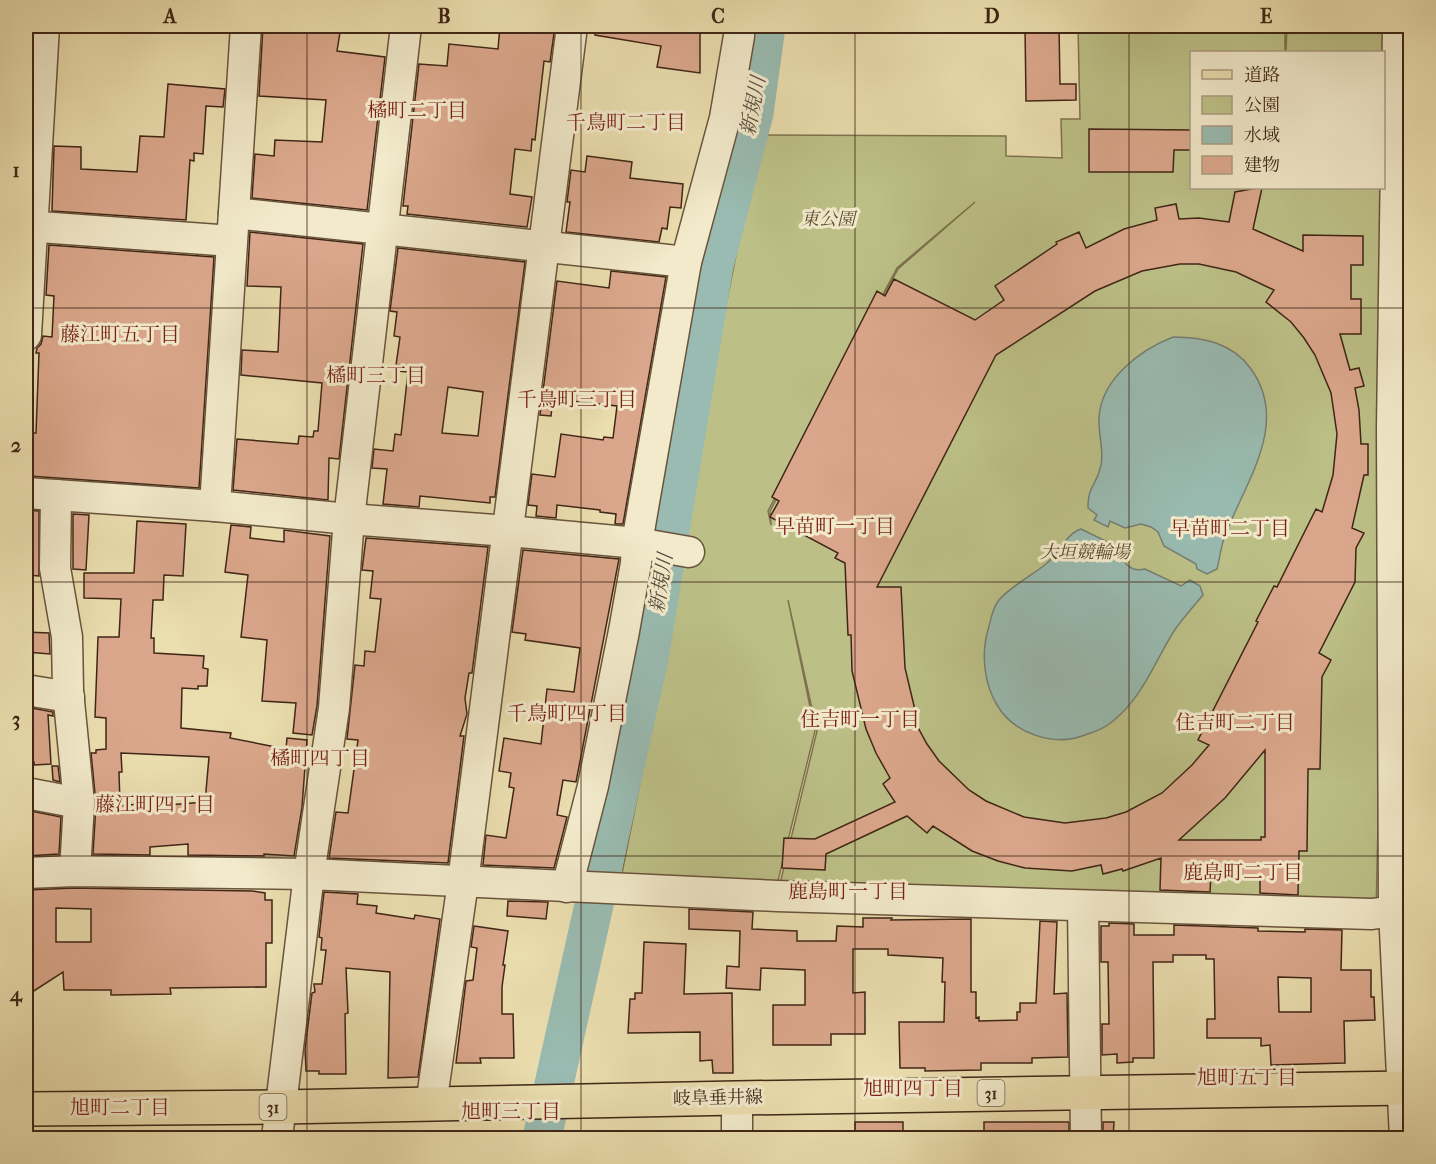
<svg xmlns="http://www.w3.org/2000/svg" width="1436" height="1164" font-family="'IM FELL French Canon','Noto Serif JP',serif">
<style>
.green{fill:#bcc087;stroke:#7e734e;stroke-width:1.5;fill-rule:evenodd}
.water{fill:#99bbb1;stroke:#757f73;stroke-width:1.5}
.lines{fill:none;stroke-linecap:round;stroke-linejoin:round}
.river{stroke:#99bbb1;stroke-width:39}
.building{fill:#dba78c;stroke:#3f2616;stroke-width:1.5;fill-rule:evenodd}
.minor-casing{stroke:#6a543c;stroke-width:33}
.major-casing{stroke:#3f2616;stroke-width:36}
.minor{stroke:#f2eacb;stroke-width:30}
.major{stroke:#ebdeaf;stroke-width:33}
.grid{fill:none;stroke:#3f2616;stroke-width:1.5;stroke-opacity:0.55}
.labels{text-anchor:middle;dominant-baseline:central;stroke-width:6;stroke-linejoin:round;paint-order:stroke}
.shield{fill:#f2eacb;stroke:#75614c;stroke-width:1.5}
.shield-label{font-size:16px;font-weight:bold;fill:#3f2616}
.park-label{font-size:18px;font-style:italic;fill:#5e4c32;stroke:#f2eacb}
.street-label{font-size:18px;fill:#3f2616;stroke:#f2eacb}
.water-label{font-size:20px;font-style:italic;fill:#564b3d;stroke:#f2eacb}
.neighbourhood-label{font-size:20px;fill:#7a1f14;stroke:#f2eacb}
.neatline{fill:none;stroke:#3f2616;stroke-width:2}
.grid-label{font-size:20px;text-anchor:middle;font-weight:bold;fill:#3f2616}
</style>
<rect width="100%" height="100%" fill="#ebdeaf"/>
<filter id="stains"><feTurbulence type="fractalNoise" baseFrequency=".00333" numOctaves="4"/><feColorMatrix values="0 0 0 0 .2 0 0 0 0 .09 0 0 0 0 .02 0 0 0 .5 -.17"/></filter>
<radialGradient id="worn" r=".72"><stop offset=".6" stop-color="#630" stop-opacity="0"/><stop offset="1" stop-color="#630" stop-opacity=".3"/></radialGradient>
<path class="green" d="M1078 26H1285V52H1192L1191 136 1096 135 1097 136 1191 137 1192 188H1384V52H1286L1287 26H1384L1386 466 1376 914 777 896 817 731 788 600 815 731 775 893 620 883 657 699 680 569 694 465 760 135 1006 136V156L1062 158 1061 119H1080ZM975 202 898 269 770 511 771 525 768 511 897 268Z"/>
<g class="water">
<path d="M1173 337C1203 337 1233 343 1251 369 1290 423 1246 481 1226 533 1221 544 1220 557 1217 569L1207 574 1197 569 1196 564 1164 546 1158 532 1151 527 1141 524 1125 528 1110 521 1108 527 1094 520 1097 515 1088 508C1088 486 1095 487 1100 469 1105 453 1098 435 1099 418 1101 379 1140 350 1173 337Z"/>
<path d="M1081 529 1118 547C1121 561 1130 573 1145 569L1181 586 1190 580 1200 586 1203 595C1193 607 1183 618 1174 631 1155 661 1143 697 1113 721 1105 728 1095 732 1085 735 1054 747 1014 734 997 705 984 684 981 653 988 630 991 620 992 608 999 600 1011 586 1031 576 1046 564 1058 554 1067 533 1081 529Z"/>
</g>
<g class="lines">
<polyline class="river" points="542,1138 649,658 714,265 754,113 766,26"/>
</g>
<g class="building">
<polygon points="263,26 341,26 337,51 385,57 367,210 252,198 255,154 274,156 275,140 322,142 326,100 259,96"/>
<polygon points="500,26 555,26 550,62 544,61 535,140 532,139 531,151 515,149 510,194 532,197 527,227 407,214 408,206 403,206 419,64 447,66 449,44 498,49"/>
<polygon points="595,26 700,26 700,73 657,67 661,46 595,35"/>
<polygon points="1025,26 1059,26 1060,84 1076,84 1076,100 1026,101"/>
<polygon points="168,84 225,89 223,107 206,106 203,154 194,153 194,161 190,160 186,220 52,211 54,146 81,147 81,169 137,172 140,136 164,137"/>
<polygon points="1089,129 1191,130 1191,150 1174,150 1173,172 1089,172"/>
<polygon points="587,156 632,162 630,178 683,184 681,208 670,207 667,229 662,228 659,242 566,232 570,202 567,202 571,170 585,172"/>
<path d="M1257 188H1262L1253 229 1303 251V235L1363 236V265H1351V299H1361V334H1340L1350 370 1359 368 1364 386 1355 388 1359 410 1361 444H1368V475H1364L1352 528 1364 533 1356 548 1355 582 1319 653 1331 660 1322 677 1320 769H1308L1307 851H1299L1298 895 1260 893V875H1211L1210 892 1160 890 1161 858 1123 871 1122 869 1103 874 1101 865 1072 871 1025 868 998 861 972 851 933 826 927 833 907 816 826 854 825 870 782 868 784 838 815 839 895 802 883 784 890 778 876 753 866 729 852 671 851 635H848L845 563 835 558 838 553 770 517 779 501 772 497 877 291 885 296 894 279 975 320 1004 300 995 286 1057 244 1056 242 1079 232 1086 248 1124 229 1157 220 1155 208 1176 204 1179 219 1199 218 1229 222 1235 192ZM1180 264H1199L1236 272 1274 290 1266 302 1291 322 1304 338 1315 355 1331 393 1337 434 1333 475 1322 512 1316 509 1277 587 1274 586 1256 621 1258 622 1198 740 1209 745 1192 765 1162 793 1126 812 1106 818 1065 823 1024 817 986 801 969 790 939 761 927 744 909 711 915 710 905 668 901 587H877L996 355 1095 291 1142 271ZM1265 750V837H1261V840H1179L1225 798Z"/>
<polygon points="250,232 363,244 339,459 329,458 328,500 233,490 237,439 298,444 299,436 313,437 314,431 318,431 322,383 241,375 242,350 278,352 281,287 247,286"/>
<polygon points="49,245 214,257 199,488 29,476 32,433 36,433 39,353 36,353 37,348 41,344 43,336 52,337 54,296 46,295"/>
<path d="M398 248 525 262 495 497H490V503L420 496 419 507 383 504 387 469 372 468 374 449 393 451 395 434 401 435 408 372 398 371 399 365H396L400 337 394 336 397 312 390 311ZM448 387 483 392 478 436 442 433Z"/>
<polygon points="611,271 666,277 623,524 615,524 616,514 600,512 600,510 557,505 556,518 536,516 537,506 528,505 532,474 555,477 561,434 603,440 604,437 613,438 617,406 553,399 551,416 540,415 557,281 609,288"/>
<polygon points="26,510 39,511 39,576 26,575"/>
<polygon points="73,514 89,515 86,570 73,569"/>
<path d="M137 521 186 524 183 576 164 575 163 600H153L151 638H154V653L204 656 203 668 208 669 207 686H198V689L182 688 181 728 231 733 230 738 286 749 287 738 307 740 302 807 294 856 264 854V856L188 855V844L150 847V855L93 854 96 804 91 753H96V750L106 749V718L95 717 98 637H119L121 599 84 598V573H134ZM121 753 209 757 205 802 155 806 154 802 120 806 119 772H122Z"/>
<polygon points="231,525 251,527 250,538 284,542 284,530 330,536 317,706 312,735 293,733 296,703 262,701 267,640 241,637 248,575 225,572"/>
<polygon points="366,538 488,547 472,673 469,673 465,698 467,714 460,736 464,736 448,863 329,858 336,812 348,813 358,740 347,739 355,665 364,666 365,651 375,652 381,599 370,598 373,571 362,570"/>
<polygon points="523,550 619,559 576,782 563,780 557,815 567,817 554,868 483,865 486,835 506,838 514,788 509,787 511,773 499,771 504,738 541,744 547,689 574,692 580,648 525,640 526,634 512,632"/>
<polygon points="26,632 49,633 50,654 26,652"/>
<polygon points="26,707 53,712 53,716 48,715 51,764 34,765 34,762 26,763"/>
<polygon points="52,766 58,766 60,782 53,780"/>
<polygon points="26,810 61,817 59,854 26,856"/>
<path d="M75 888 252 891 265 893V900H272V943H266V987L170 988 171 994 111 995V990H64L63 972 26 996V890ZM56 908 91 909V942H56Z"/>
<polygon points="324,892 358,894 357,904 377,906 376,913 414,919 415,915 440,919 418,1077 388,1078 390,972 346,968 348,1013 345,1014 346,1074 319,1074 319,1071 306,1071 305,1049 312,993 315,992 314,984 322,984 326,950 321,950 322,938 319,937"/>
<polygon points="508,901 548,902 546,919 507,916"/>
<polygon points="689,909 753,912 752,929 797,931 797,941 836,941 837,926 863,927 863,918 892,918 891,920 971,919 971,992 976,992 976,1018 979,1017 979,1021 1017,1020 1017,1012 1020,1012 1020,1003 1036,1003 1040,921 1057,922 1054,994 1067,993 1068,1057 1032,1058 1032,1063 981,1063 981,1070 925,1071 925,1068 900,1068 899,1022 944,1022 945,982 942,982 943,958 888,955 888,949 853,949 853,993 865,992 865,1034 831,1034 831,1045 773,1045 773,1005 805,1005 805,970 761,968 760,990 726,988 727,966 739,967 740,931 689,929"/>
<path d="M1109 923 1134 924V935H1174V925L1258 928V931L1305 932V929L1342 930 1341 970H1371V997H1374L1375 1020 1344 1021 1345 1063 1271 1065 1270 1045 1261 1046V1038H1207V1019H1215L1214 959H1206V955H1173V962H1153L1154 1058H1133V1062L1117 1063V1054L1102 1055V1024H1109L1108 962H1101V926H1109ZM1278 977 1311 978V1012H1279Z"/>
<polygon points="474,926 508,931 503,965 505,965 502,987 502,1014 513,1014 514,1058 480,1058 481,1063 456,1063 466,981 473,980 477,948 471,947"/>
<polygon points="644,942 686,944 684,994 732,993 733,1073 713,1073 712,1060 700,1061 700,1032 628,1033 630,999 635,999 635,993 642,993"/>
<rect x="855" y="1122" width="48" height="16"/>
<rect x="984" y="1122" width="85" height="16"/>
<polygon points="1103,1122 1114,1122 1113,1138 1103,1138"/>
</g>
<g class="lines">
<g class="minor-casing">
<g id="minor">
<polyline points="1398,26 1392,428 1394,910 1405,1138"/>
<polyline points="234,213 686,262"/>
<polyline points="26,226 232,241"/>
<polyline points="26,335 44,26"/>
<polyline points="26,493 215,506 349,519 508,531 637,543 689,552"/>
<polyline points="56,495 55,568 67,637 68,691 79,803 75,871"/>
<polyline points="215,506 246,26"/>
<polyline points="26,690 69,697"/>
<polyline points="26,793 79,803"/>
<polyline points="26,873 75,871 309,874 777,896 1372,914 1410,909"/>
<polyline points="567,887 593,786 624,631 636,563 637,543 644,502 686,262 725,118 739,36 739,26"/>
<polyline points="1083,906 1086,1138"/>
<polyline points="737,1098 737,1138"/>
<polyline points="431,1105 463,882 572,26"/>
<polyline points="277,1138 309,874 334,708 349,519 406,26"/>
</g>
</g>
<g class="major-casing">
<polyline id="major" points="26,1109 281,1107 737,1098 1410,1088"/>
</g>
<use href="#minor" class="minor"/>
<use href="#major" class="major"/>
</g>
<path class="grid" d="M307 26V1138M581 26V1138M855 26V1138M1129 26V1138M26 308H1410M26 582H1410M26 856H1410"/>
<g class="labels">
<g class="shield">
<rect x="977.5" y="1080" width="27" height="26" rx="4.5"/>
<rect x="259.5" y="1094" width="27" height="26" rx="4.5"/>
</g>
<g class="shield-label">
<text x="991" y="1093">31</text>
<text x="273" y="1107">31</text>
</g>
<g class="park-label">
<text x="828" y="219">東公園</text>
<text x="1085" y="552">大垣競輪場</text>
</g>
<g class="street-label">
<text transform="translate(718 1098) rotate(-1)">岐阜垂井線</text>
</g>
<g class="water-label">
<text transform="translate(753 106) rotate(-79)">新規川</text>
<text transform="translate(661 583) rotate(-81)">新規川</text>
</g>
<g class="neighbourhood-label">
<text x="417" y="110">橘町二丁目</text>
<text x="626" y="122">千鳥町二丁目</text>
<text x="120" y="334">藤江町五丁目</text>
<text x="376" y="375">橘町三丁目</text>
<text x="577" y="399">千鳥町三丁目</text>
<text x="835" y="526">早苗町一丁目</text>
<text x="1230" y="528">早苗町二丁目</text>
<text x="567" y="713">千鳥町四丁目</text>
<text x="860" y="719">住吉町一丁目</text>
<text x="1235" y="722">住吉町二丁目</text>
<text x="320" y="758">橘町四丁目</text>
<text x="155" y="804">藤江町四丁目</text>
<text x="1243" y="872">鹿島町二丁目</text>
<text x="848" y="891">鹿島町一丁目</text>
<text x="1247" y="1077">旭町五丁目</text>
<text x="913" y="1088">旭町四丁目</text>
<text x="120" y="1107">旭町二丁目</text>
<text x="511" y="1111">旭町三丁目</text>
</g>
</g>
<rect width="1436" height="1164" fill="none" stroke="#ebdeaf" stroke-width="66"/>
<rect x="1190" y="51" width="195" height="138" fill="#f2eacb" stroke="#aa9c83" stroke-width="1.5"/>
<rect x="1202" y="70" width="30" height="9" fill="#ebdeaf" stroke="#aa9c83" stroke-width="1.5"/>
<text x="1244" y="81" font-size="18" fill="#3f2616">道路</text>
<rect x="1202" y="96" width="30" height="18" fill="#bcc087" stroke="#aa9c83" stroke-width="1.5"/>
<text x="1244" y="111" font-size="18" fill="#3f2616">公園</text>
<rect x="1202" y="126" width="30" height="18" fill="#99bbb1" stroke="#aa9c83" stroke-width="1.5"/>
<text x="1244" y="141" font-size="18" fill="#3f2616">水域</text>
<rect x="1202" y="156" width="30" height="18" fill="#dba78c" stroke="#aa9c83" stroke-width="1.5"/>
<text x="1244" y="171" font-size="18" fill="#3f2616">建物</text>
<rect x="33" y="33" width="1370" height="1098" class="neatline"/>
<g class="grid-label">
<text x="170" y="23">A</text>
<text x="444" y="23">B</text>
<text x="718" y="23">C</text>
<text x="992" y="23">D</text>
<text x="1266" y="23">E</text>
<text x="16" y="177">1</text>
<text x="16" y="452">2</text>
<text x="16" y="726">3</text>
<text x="16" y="1001">4</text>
</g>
<rect width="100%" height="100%" filter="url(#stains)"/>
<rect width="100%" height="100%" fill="url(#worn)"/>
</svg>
